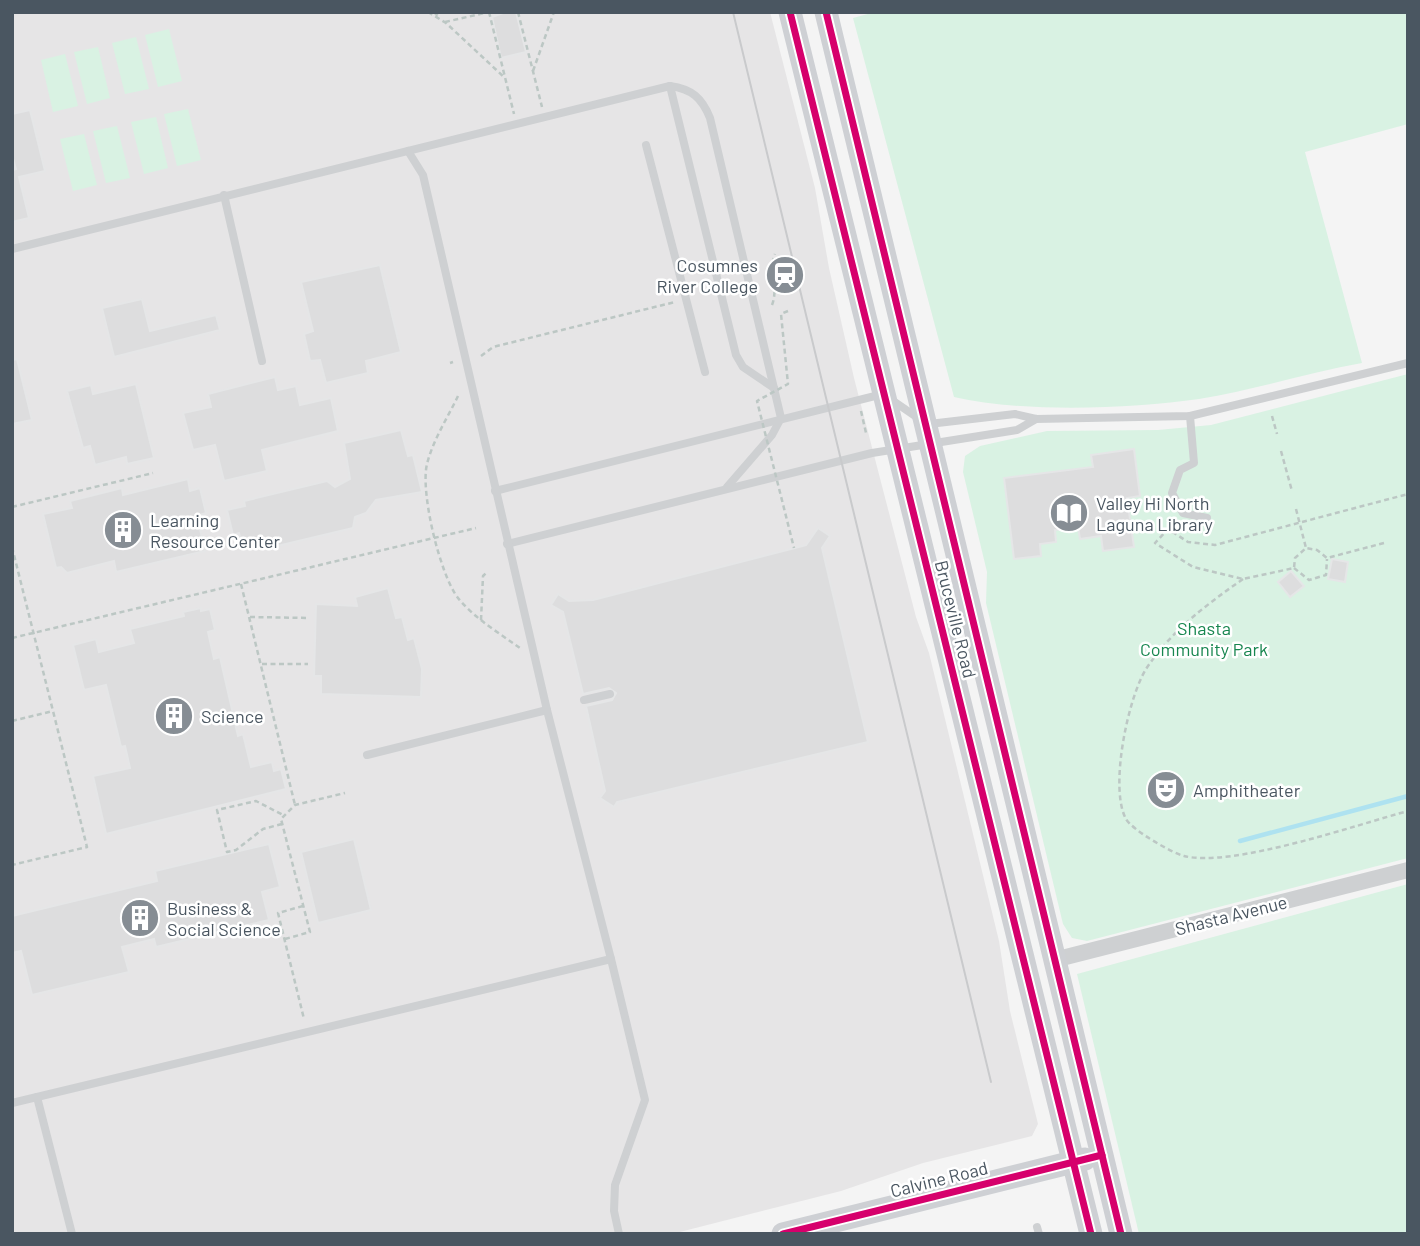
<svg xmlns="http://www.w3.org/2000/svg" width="1420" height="1246" font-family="Barlow,sans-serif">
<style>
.education{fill:#e6e5e6}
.green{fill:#d9f2e3}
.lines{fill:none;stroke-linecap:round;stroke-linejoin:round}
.stream{stroke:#aee2f0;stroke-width:4.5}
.building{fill:#ddddde;stroke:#e5e6e7;stroke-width:2}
.path{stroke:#bcc7c4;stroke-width:2.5;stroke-dasharray:5 3.5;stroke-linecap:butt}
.lane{stroke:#ced0d2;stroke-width:8}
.street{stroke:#ced0d2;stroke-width:16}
.secondary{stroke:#ced0d4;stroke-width:23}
.tram{stroke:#c9cacc;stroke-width:2}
.path-bridge{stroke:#bcc7c4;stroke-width:2.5;stroke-dasharray:5 3.5;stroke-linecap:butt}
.cycleway-casing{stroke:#fff;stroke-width:11}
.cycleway{stroke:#d6006c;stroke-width:7}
.labels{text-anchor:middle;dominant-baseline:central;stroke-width:5;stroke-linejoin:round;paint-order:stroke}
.poi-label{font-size:18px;fill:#4a5661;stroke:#fff;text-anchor:start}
.street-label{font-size:18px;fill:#4a5661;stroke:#fff}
.park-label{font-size:18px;fill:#17864f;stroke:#fff}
</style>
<rect width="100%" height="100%" fill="#f4f4f4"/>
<polygon class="education" points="12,12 770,12 815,188 829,268 854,378 916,617 929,653 999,941 1010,1011 1038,1124 1032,1136 923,1163 841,1191 672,1234 12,1234"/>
<g class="green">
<path d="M875 12H1408V124L1305 152 1362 363C1307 373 1254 390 1199 399 1130 409 1022 413 954 397L853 18Z"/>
<polygon points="169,29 182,81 158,87 145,35"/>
<polygon points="136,37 149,89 125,94 112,43"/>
<polygon points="98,47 110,98 87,104 74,52"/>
<polygon points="65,54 78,106 53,112 41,60"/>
<polygon points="188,109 201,160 177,166 164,114"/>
<polygon points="156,117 168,168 144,174 131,122"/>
<polygon points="117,126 130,178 106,183 93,131"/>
<polygon points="84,134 97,185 73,191 60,139"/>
<polygon points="1408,374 1408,858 1087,941 1072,938 1063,924 986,603 987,572 963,472 965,456 980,446 1047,431 1158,430 1211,425"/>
<polygon points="1408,884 1408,1234 1139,1234 1077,974"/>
</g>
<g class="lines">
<polyline class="stream" points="1240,841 1408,796"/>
</g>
<g class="building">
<polygon points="506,12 516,12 526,52 501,58 492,17"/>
<polygon points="30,110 45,171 19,177 29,218 12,222 12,170 16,169 12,155 12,114"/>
<polygon points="380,265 401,352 366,361 368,373 326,383 320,360 310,361 304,334 313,331 301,282"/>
<polygon points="142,299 150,331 216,315 220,330 114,357 102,308"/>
<polygon points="17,359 32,420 12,424 12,360"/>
<polygon points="275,377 278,390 296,386 300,405 331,398 338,431 262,450 267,471 224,481 215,445 193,450 183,413 211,407 208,394"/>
<polygon points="136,384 154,458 127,464 126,457 95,465 90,446 83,448 67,391 91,385 93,394"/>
<polygon points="401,430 408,456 413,455 422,492 376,500 366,513 355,517 353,528 269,548 267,538 242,544 239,533 233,535 227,510 245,506 244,501 327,481 335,487 350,479 344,443"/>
<polygon points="1134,449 1140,496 1127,498 1134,547 1103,551 1101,536 1080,539 1078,527 1055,530 1056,542 1040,544 1041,556 1014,559 1004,478 1093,467 1091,455"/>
<polygon points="188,479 190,491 200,488 206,513 197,516 205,551 116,572 114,561 67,573 61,567 56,568 43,514 72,508 70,501 122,488 123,495"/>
<polygon points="818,528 830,536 822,548 868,742 617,802 614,807 600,798 605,791 586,706 612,700 616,693 609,688 583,694 563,612 551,605 558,594 569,601 593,600 806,545"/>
<polygon points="1332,559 1348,562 1345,582 1328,579"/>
<polygon points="1291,571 1304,586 1290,597 1278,582"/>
<polygon points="388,588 396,618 402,617 408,640 414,638 422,669 421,697 321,694 321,676 314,676 316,604 357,606 355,597"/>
<polygon points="201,608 201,611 210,609 215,630 208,632 214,659 220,657 238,736 243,734 251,767 272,762 274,771 281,769 286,789 106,834 93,776 130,768 125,746 121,747 106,685 84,690 73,645 96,639 99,652 134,643 130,629 184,616 183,612"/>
<polygon points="354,839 371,910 318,923 301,852"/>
<polygon points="269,844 280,887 262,892 269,920 156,947 154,939 122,947 129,972 32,995 21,951 12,953 12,916 157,881 155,871"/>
</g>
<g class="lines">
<g class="path">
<polyline points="428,12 446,23 505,78"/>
<polyline points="434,12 440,18"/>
<polyline points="489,12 514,114"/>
<polyline points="518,12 542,107"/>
<polyline points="445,22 489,12"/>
<polyline points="533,71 554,12"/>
<path d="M772 305C779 287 768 271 775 254"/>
<polyline points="481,356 493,347 675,302"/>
<polyline points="450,363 453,362"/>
<path d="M458 396C448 417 433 440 427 464 420 492 440 575 458 598 474 618 499 633 520 648"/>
<polyline points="861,411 866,433"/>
<polyline points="1272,416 1277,434"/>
<polyline points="1281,451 1292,491"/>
<polyline points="12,507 153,473"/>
<polyline points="1296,509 1306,548"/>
<polyline points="1384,543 1327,558 1317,550 1306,548 1295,558 1294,568 1243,579 1193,567 1155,543 1168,529 1188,542 1215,545 1408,494"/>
<polyline points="12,547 87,847 12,865"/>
<polyline points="1294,568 1309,580 1326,575 1327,559"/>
<path d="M1243 579C1206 605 1171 631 1146 669 1128 698 1109 788 1126 819 1132 830 1172 853 1184 856 1232 868 1356 825 1408 811"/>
<polyline points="241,584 295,805"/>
<polyline points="250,617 309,618"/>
<polyline points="481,620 483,576 487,572"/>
<polyline points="12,638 476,528"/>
<polyline points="262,664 308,664"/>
<polyline points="12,721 53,711"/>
<polyline points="282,824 263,829 236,850 227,852 217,810 256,801 283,815"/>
<polyline points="303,906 278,913 304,1019"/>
<polyline points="285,939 310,932 281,819 295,805 345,793"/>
</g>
<g class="lane">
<polyline points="670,86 736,355 743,367 774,388"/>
<polyline points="646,145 705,372"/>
<polyline points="224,195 262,361"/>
<path d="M12 249 670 86C692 89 702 98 710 118L781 418 772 435 727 487"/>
<polyline points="1190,416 1194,463 1180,470 1172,493 1183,513 1207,518"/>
<polyline points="929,424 1015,414 1036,419 1190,416 1408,363"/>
<polyline points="495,491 883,394 918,418"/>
<polyline points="507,544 872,453 1017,430 1036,419"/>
<polyline points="584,700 610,694"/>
<polyline points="367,755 547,710"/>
<polyline points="611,959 645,1100 615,1185 614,1211 619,1234"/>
<polyline points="37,1097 72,1234"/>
<polyline points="12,1103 611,959 547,710 423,175 408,151"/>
<polyline points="1037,1227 1039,1234"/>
</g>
<polyline class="street" points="1054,960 1408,870"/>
<g class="secondary">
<polyline points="790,12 1091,1234"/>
<polyline points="826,12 1121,1234"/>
<polyline points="783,1234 1085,1159"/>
</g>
<polyline class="tram" points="733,12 991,1082"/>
<polyline class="path-bridge" points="788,311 781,314 788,384 757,401 794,548"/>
<g class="cycleway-casing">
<g id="cycleway">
<polyline points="790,12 1091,1234"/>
<polyline points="826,12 1121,1234"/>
<polyline points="783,1234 1102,1155"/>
</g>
</g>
<use href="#cycleway" class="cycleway"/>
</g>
<defs>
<g id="station-disc" transform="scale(2.0125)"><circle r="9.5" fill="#868d94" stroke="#fff"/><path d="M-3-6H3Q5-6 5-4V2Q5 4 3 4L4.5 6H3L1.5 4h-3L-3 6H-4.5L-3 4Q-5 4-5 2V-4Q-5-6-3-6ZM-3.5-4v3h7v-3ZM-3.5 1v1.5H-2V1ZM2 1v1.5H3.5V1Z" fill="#fff"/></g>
<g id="library-disc" transform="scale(2.0125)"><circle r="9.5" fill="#868d94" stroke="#fff"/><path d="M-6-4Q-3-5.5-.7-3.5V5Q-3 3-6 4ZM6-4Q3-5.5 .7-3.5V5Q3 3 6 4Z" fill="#fff"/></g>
<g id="building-disc" transform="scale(2.0125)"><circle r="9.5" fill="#868d94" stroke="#fff"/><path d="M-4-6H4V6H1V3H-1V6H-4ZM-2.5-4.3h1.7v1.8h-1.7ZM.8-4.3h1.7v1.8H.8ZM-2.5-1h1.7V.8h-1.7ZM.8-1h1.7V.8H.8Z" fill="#fff"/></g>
<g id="theatre-disc" transform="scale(2.0125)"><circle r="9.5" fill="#868d94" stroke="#fff"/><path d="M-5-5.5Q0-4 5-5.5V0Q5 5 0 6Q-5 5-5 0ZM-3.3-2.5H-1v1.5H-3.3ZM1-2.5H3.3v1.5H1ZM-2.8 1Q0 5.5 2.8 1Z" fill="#fff"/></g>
</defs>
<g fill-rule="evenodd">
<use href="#station-disc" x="785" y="275"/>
<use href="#library-disc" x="1069" y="513"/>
<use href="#building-disc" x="123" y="530"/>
<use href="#building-disc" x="174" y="716"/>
<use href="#theatre-disc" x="1166" y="790"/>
<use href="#building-disc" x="140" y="918"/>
</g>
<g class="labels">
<g class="poi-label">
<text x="758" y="265" text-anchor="end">Cosumnes<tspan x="758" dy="21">River College</tspan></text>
<text x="1096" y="503">Valley Hi North<tspan x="1096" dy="21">Laguna Library</tspan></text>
<text x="150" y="520">Learning<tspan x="150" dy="21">Resource Center</tspan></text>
<text x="201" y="716">Science</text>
<text x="1193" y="790">Amphitheater</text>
<text x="167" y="908">Business &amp;<tspan x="167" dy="21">Social Science</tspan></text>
</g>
<g class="street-label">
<text transform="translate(956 619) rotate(76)">Bruceville Road</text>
<text transform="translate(1231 915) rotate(-14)">Shasta Avenue</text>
<text transform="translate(939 1179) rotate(-14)">Calvine Road</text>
</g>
<g class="park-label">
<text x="1204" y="628">Shasta<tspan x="1204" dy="21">Community Park</tspan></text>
</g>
</g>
<rect width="1420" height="1246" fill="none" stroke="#4a5661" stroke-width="28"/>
</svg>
